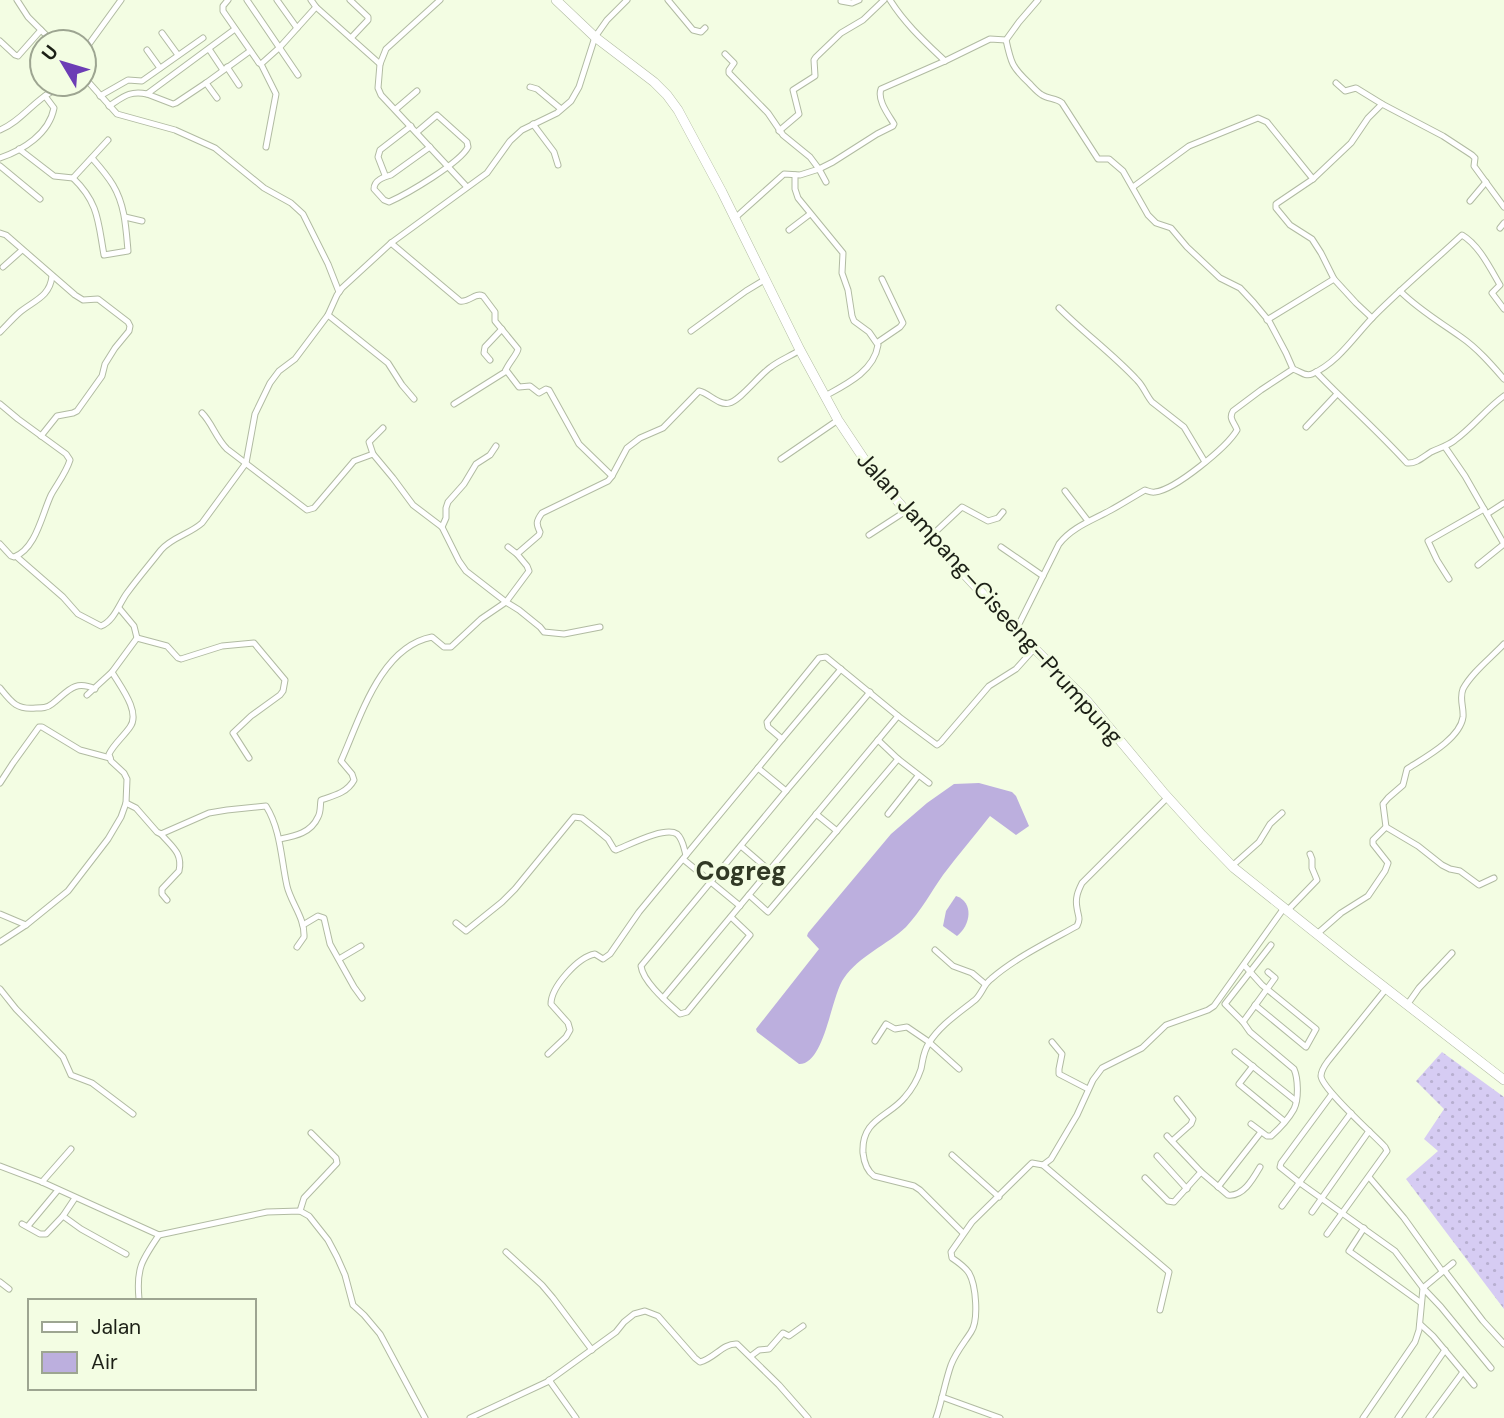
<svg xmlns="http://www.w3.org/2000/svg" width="1504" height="1418" font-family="'DM Sans',sans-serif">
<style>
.grass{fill:url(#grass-dots)}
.water{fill:#bcafde}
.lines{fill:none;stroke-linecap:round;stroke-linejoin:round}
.minor-casing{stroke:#b1bba2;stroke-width:7}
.primary-casing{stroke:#b1bba2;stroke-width:10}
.minor{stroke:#fff;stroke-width:5}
.primary{stroke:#fff;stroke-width:9}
.labels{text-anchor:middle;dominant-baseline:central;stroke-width:6;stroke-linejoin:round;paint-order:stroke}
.street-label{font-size:23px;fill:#1c2016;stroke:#f3fde3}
.quarter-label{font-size:26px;font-weight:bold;fill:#313925;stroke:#f3fde3}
</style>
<defs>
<pattern id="grass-dots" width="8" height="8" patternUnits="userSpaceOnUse" patternTransform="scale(1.75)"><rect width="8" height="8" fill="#d6ccf3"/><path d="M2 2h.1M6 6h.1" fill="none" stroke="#b7afd0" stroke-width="1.8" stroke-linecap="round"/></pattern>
</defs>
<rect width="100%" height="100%" fill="#f3fde3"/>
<polygon class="grass" points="1442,1052 1504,1097 1504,1309 1406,1179 1438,1151 1424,1139 1444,1109 1416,1081"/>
<g class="water">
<path d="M979 783 1012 792 1016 796 1029 826 1016 835 990 816C975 835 958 855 943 875 931 892 921 911 906 927 887 945 859 956 844 978 831 995 825 1065 799 1064L757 1032 756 1029 819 949 807 936 808 933 891 834 927 803 954 784Z"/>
<path d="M956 896C974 902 971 925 957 936L943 926 946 911Z"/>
</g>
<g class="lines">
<g class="minor-casing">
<g id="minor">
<polyline points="17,0 28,17 53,42"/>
<polyline points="228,0 223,6 223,11 259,63 261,64 280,47 316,7"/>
<polyline points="247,0 298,75"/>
<polyline points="277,0 297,28"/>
<polyline points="311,0 316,7 380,64"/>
<polyline points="350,0 368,17 368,20 351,38"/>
<polyline points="440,0 386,49 380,64 378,88 381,95 467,187"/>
<polyline points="668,0 693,30 701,32 705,28"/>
<path d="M890 0C905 24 925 42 945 61"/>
<polyline points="841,1 852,3 859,0"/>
<polyline points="162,33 178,55"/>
<path d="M1006 40C1011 63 1012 67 1029 83 1033 87 1037 92 1042 95 1048 99 1056 98 1062 103L1098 159H1109L1123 171 1148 215 1156 223 1171 228 1187 247 1203 262 1220 278 1240 288 1254 303 1269 321 1286 353 1293 369C1300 371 1305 377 1312 374 1339 362 1355 335 1375 315 1403 287 1433 262 1462 235 1479 245 1490 268 1500 285L1492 293 1504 309"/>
<polyline points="0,41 15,55 18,56 41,30"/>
<polyline points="209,49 223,70"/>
<polyline points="147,50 160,68"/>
<polyline points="84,51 121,0"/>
<polyline points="725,54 734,63 729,70 729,73 768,113 783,135 810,157 819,169 826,182"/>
<polyline points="261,64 276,94 266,147"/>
<polyline points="227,67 239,85"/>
<polyline points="84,77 117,114 175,130 215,148 264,188 291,203 303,214 328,264 339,292"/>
<polyline points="206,83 176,103 173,104 147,94 235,29"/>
<polyline points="1336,83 1345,91 1356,88 1382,104"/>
<polyline points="530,87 537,89 561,109"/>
<polyline points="100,96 128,80 142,81 203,38"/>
<polyline points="217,98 206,83 250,51"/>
<path d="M109 106C123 97 130 90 147 94"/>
<polyline points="396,109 417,91"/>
<polyline points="533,124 554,152 558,165"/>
<path d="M0 130C20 122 33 102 51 92 58 88 65 86 73 84"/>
<polyline points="779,131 799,114 793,90 815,76 814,60 816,57 841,33 863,20 884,0"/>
<path d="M417 132 437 115 467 142 468 147C460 163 407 194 389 202L384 200 374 189C374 180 384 177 391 175L430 147"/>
<polyline points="19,149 54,176 73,178 108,140"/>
<path d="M0 158C23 150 49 134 54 108L45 96"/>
<polyline points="0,166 40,199"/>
<polyline points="385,175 378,157 380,150 411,126"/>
<path d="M795 175V189L798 198 843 253 842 273 848 290 852 316 854 321 869 332 878 345C874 371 847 384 825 396"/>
<path d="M73 178C99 203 98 222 104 255L128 251C126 228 125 205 113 185 107 175 99 166 92 158"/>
<polyline points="1313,179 1276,204 1276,208 1290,225 1312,239 1321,253 1334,279 1356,303 1372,318"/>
<polyline points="1133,187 1189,146 1258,118 1267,122 1313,179 1351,143 1368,118 1382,104 1443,136 1472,155 1475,158 1474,166 1504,207"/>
<polyline points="1470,201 1486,182"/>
<polyline points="125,217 142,221"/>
<path d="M735 218 784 174 800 175 819 169 833 162 877 134 893 126 894 124C888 114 877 100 881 89L945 61 990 39 1006 40 1019 22 1038 0"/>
<polyline points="1500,228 1504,223"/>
<polyline points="789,230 810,214"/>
<polyline points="0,233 6,235 75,295 83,300 98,299 128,322 130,326 129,331 115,348 105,364 102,376 77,411 73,413 57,416 41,436"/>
<path d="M391 243 460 301C469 303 475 292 483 296L495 312V321L518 349C517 355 508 363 505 372L454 404"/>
<polyline points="3,267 22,250"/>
<path d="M1400 291C1419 310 1440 322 1461 337 1477 348 1491 364 1504 379"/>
<path d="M1059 308C1084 333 1113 354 1137 380 1144 387 1146 395 1152 402L1184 427 1205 462"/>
<polyline points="328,315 388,363 402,385 414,399"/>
<polyline points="1267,320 1334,279"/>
<polyline points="691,331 746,291 766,279"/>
<path d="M0 332C7 325 13 318 20 312 33 301 50 297 52 276"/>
<polyline points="878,342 900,327 903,323 882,279"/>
<polyline points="490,360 484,353 485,347 502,329"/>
<polyline points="506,370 519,387 530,386 539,393 546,389 549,390 579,444 612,476"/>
<path d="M1316 372C1346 403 1378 431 1407 463 1416 464 1423 457 1431 452 1439 448 1448 446 1455 440 1473 427 1486 409 1504 396"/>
<path d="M0 404 18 419 66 454 70 460C66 473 57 484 51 495 42 514 36 549 14 557L11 556 0 544"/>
<path d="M202 413C212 423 216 438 227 449L307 510 314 508 354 461 373 454 393 478 413 505 442 527 459 561 466 571 506 602 519 610 540 627 544 632 564 634 600 627"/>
<polyline points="1306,427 1337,394"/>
<polyline points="1445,447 1465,476 1504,544 1478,565"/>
<polyline points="373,454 369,442 383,428"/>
<polyline points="781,459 838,420"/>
<polyline points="1065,491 1088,521"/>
<polyline points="1487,514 1504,503"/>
<polyline points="442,527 446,518 446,508 448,502 464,484 476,464 490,455 496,446"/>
<polyline points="869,535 906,511"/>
<polyline points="930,537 962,507 988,521 998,518 1003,512"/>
<path d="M508 547 517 554 539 535 540 532C536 524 536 521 542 513L608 481 612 476 627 448 640 438 663 428 699 391C709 393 719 406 729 403 740 401 760 374 771 367 780 360 791 356 800 350"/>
<polyline points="1001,547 1043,576"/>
<path d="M17 557 63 597 78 614 101 626C114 621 119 604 127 593 138 578 150 564 161 550 172 537 190 534 202 523L246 463 255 414 270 383 279 371 295 359 328 315 337 295 342 288 391 243 487 173 510 141 522 130 557 113 571 101 579 87 595 37 607 20 627 0"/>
<polyline points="1449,579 1437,560 1428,541 1484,509"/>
<path d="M1016 630 1059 544C1072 527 1093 520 1111 510 1122 504 1133 497 1145 490 1148 491 1152 493 1155 492 1175 490 1227 447 1237 430 1235 423 1228 419 1233 411L1261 390 1293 369"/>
<polyline points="137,638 167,646 178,658 181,659 222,646 254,643 285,680 283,691 280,695 251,716 233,733 249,758"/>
<path d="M0 688C12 703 17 710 36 708 42 708 47 708 52 704 67 693 73 679 95 689"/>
<polyline points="87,695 112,672"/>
<polyline points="782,739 841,669"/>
<polyline points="878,740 898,759 929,783"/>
<polyline points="758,768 786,791"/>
<polyline points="0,783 13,763 39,727 42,727 80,750 110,758"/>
<path d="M126 803 136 808 157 832 161 834 209 813 227 810 266 806C281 830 281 859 287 886 291 903 305 918 304 937L297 947"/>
<polyline points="816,814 837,831"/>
<polyline points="888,814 918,776"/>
<polyline points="1386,827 1418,846 1442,865 1450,869 1460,871 1479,885 1494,878"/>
<path d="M161 834C172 847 183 853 179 871L162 889V894L167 900"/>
<path d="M280 839C295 836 311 833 318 817 321 812 320 805 321 800 333 796 347 793 354 780L352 774 341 761C360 719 380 647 432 637L444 647H451L481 619 506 602 529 571 527 566 517 554"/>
<polyline points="741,846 769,870"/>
<polyline points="683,859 740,906"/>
<polyline points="1232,866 1259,842 1270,824 1282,813"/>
<polyline points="749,895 768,912 898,759"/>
<polyline points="1287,911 1317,880 1312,868 1312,859 1310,854"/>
<polyline points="0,914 26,925"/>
<path d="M731 917 750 935 687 1012 680 1014C668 1003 643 982 641 966L786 791 870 692"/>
<path d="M456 923 466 931 502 902 515 889 574 817 582 818 596 829 608 839 614 849 616 850C629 845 665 826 677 834 683 839 684 849 686 855"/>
<polyline points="303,925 318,916 324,918 330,944 354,987 362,998"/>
<path d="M1317 934 1341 913 1368 896 1385 871 1388 863 1373 844V840L1386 827 1383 804 1388 798 1403 785 1407 769C1424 758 1460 739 1463 717 1464 707 1459 699 1463 689 1472 672 1491 658 1504 644"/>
<path d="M0 942 26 925 68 891 108 839 121 817 126 803 127 779 124 773 111 761 109 754C114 744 123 737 130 727 141 712 120 686 112 672L137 638 134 626 119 608"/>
<polyline points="935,950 953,966 972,973 985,984"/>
<polyline points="339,959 361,946"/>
<polyline points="1244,965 1262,985 1316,1029 1306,1047 1255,1005"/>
<polyline points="0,989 16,1009 63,1057 71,1075 92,1083 133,1114"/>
<polyline points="663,998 898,716"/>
<polyline points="1407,1005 1419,988 1452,953"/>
<polyline points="1243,1022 1275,978 1268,972"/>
<polyline points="875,1041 886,1024 895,1029 907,1027 929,1042 959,1069"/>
<polyline points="1052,1042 1062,1054 1059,1069 1059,1074 1088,1089"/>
<polyline points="1235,1052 1296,1101"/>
<path d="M548 1054 566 1037 570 1030 568 1023 551 1004C551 987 578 957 595 954L603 959 610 954 639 912 782 739 768 727 767 722 819 658 826 657 898 716 937 745 941 742 989 686 1016 669 1034 649"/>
<polyline points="1253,1066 1239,1084 1284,1121"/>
<polyline points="1332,1094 1281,1163 1280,1167 1300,1183 1395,1251 1423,1288 1419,1330 1415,1342 1363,1418"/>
<path d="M1251 1124 1267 1136H1271C1279 1129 1289 1118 1294 1109 1299 1099 1298 1078 1294 1069L1250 1032 1243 1022 1225 1004 1271 945"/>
<path d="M1167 1136 1201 1172 1228 1195C1243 1197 1253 1179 1260 1167"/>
<polyline points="1172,1141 1191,1124 1193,1119 1177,1099"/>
<polyline points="952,1155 999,1197"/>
<polyline points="1157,1156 1187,1189"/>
<polyline points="1043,1165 1051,1159 1077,1115 1093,1080 1102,1068 1142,1048 1166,1025 1208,1010 1214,1006 1284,908"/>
<polyline points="0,1166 42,1182 159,1235 267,1212 300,1211 309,1216 328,1240 337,1257 345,1275 353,1305 364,1315 380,1334 425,1418"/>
<polyline points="1369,1177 1404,1218 1442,1271"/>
<polyline points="1145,1178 1168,1201 1174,1202 1201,1172"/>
<polyline points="42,1182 71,1149"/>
<polyline points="1218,1187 1261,1132"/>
<polyline points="1282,1206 1351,1113"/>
<polyline points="300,1211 304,1198 337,1163 336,1158 311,1133"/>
<polyline points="1312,1212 1369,1131"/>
<polyline points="63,1216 81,1229 126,1254"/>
<polyline points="22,1224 40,1234 46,1234 63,1216 75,1198"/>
<polyline points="28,1226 58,1190"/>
<polyline points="1364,1228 1349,1251 1420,1302"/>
<path d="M963 1233 920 1190 914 1186 874 1176C866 1170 864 1162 863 1153 861 1119 889 1117 905 1097 912 1089 918 1078 921 1069 923 1060 923 1052 929 1043 940 1025 959 1013 975 1000 982 994 983 985 991 979 1015 958 1048 942 1077 926 1081 918 1078 916 1077 908 1075 898 1078 891 1082 883L1168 797"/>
<path d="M1327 1234 1387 1151 1385 1147C1374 1135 1322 1089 1321 1076 1321 1071 1325 1065 1328 1061L1386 989"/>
<polyline points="506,1252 542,1285 553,1298 592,1350"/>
<polyline points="1453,1263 1423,1288 1441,1307 1491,1368"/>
<polyline points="1444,1270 1483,1321 1504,1344"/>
<polyline points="0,1282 9,1289"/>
<path d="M139 1299C136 1268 142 1260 159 1235"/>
<polyline points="1420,1324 1433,1336 1474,1385"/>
<polyline points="751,1356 759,1350 769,1349 783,1333 789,1336 803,1326"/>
<polyline points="549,1380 576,1418"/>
<polyline points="942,1397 1000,1418"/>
<path d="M470 1418 547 1382 616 1332 624 1322 634 1314 645 1311 658 1316 695 1358 700 1362C714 1359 723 1343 737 1344L779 1385 808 1418"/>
<path d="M936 1418C942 1401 945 1382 951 1365 956 1352 964 1343 971 1332 979 1320 976 1285 969 1273 965 1267 958 1262 952 1258L951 1252 972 1222 1032 1163 1043 1165 1169 1272 1160 1310"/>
<polyline points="1398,1418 1445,1350"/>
<polyline points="1429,1418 1463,1372"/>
</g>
</g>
<g class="primary-casing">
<polyline id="primary" points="556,0 595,37 654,82 667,95 678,110 722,192 800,350 838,420 872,471 906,511 1016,630 1087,701 1163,792 1202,835 1234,868 1352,962 1504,1080"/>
</g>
<use href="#minor" class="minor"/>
<use href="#primary" class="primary"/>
</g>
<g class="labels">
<g class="street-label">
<text transform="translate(990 598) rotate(48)">Jalan Jampang–Ciseeng–Prumpung</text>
</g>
<g class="quarter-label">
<text x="741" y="871">Cogreg</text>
</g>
</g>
<rect x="28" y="1299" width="228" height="91" fill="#f3fde3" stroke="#9da591" stroke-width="2"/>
<rect x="42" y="1322" width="35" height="10" fill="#ffffff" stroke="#9da591" stroke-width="2"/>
<text x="91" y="1334" font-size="21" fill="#1c2016">Jalan</text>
<rect x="42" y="1352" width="35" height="21" fill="#bcafde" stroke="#9da591" stroke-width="2"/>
<text x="91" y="1369" font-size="21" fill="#1c2016">Air</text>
<g transform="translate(63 63) rotate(308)"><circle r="33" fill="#f3fde3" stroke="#9da591" stroke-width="2"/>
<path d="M0-5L12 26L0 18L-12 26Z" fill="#6c3db5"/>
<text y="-10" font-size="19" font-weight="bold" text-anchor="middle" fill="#1c2016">U</text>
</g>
</svg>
